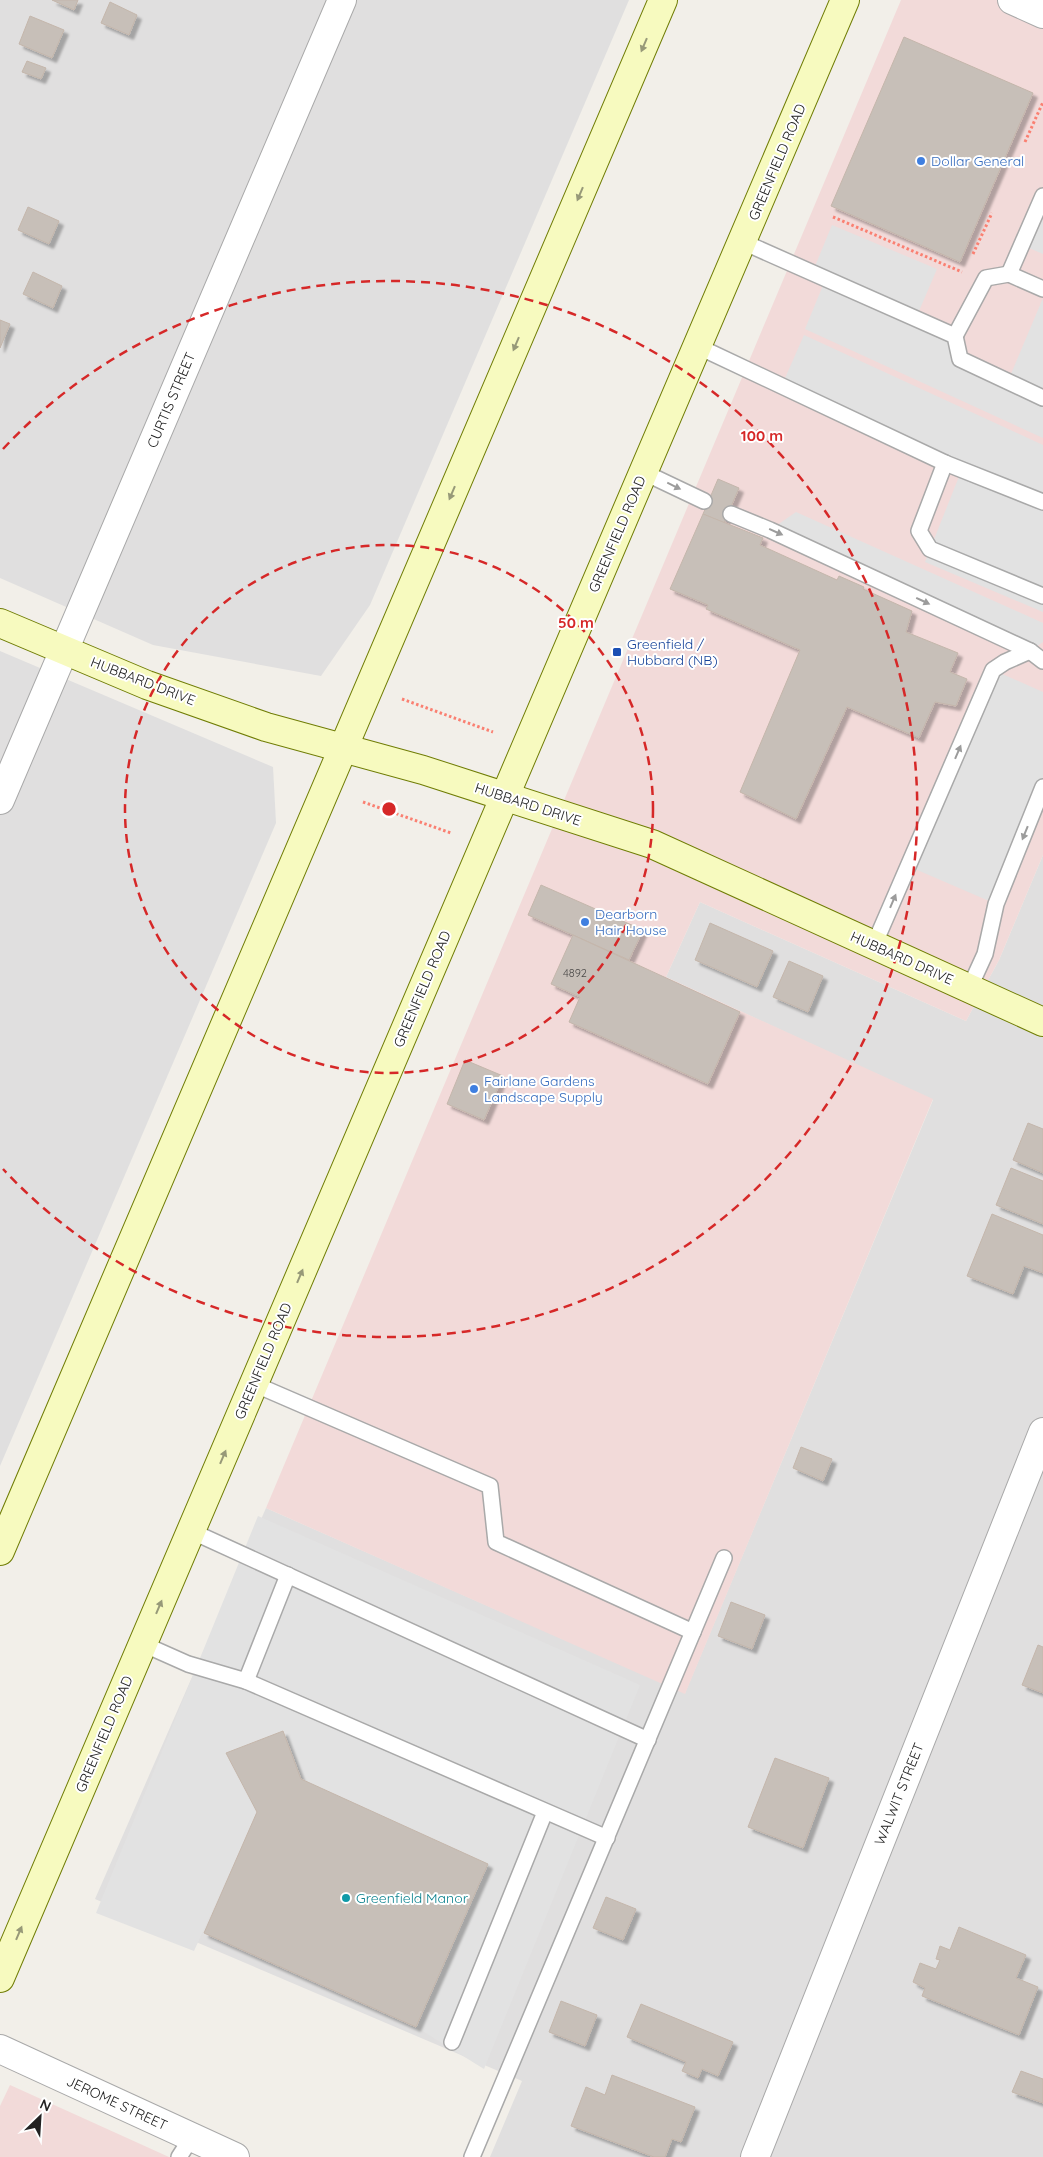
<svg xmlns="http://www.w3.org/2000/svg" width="1043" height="2157" font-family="Quicksand,sans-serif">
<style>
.residential{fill:#e0dfdf}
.commercial{fill:#f2dad9}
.parking{fill:#e2e2e2}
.building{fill:#c7bfb8;stroke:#c4b6ab;filter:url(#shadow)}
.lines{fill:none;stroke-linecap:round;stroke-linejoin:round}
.lane-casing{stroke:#a9a9a9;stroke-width:18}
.street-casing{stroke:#a9a9a9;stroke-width:30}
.secondary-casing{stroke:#707d05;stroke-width:30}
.path{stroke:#fa8072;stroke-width:3;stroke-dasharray:2.5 2.5;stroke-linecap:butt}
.lane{stroke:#fff;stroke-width:15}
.street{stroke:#fff;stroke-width:28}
.secondary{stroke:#f7fabf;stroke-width:28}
.oneway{fill:#979978}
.oneway2{fill:#9c9c9c}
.ring{fill:none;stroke:#d62828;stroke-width:2.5;stroke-dasharray:9 6}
.shop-dot{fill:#3f7fe0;stroke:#fff;stroke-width:2}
.transit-dot{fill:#1a4fb4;stroke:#fff;stroke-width:2}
.culture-dot{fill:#0f9aa8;stroke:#fff;stroke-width:2}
.labels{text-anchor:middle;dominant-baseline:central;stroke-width:4;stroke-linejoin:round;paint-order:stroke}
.number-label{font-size:11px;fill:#4b4948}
.shop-label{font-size:14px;fill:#366cbe;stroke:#fff;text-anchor:start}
.street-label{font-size:14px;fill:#222;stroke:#fff}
.transit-label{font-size:14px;fill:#164399;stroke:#fff;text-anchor:start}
.culture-label{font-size:14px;fill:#0d838f;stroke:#fff;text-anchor:start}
.centre{fill:#d62828;stroke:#fff;stroke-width:2.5}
.ring-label{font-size:15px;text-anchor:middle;font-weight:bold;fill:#d62828;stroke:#fff;stroke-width:4;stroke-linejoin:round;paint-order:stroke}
</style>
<defs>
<filter id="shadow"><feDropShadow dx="4.5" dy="4.5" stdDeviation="1" flood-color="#0004"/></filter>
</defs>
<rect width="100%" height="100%" fill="#f2efe9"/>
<g class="residential">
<polygon points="0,0 629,0 370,605 321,676 153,645 0,578"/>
<polygon points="0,651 273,767 276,823 0,1466"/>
<polygon points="1043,855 1043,2157 490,2157 522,2081 95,1899 266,1508 685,1693 933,1100 666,977 700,902 966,1021 999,960"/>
</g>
<g class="commercial">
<polygon points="901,0 1043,0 1043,855 999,960 966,1021 700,902 666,977 933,1099 685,1694 266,1508"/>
<polygon points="10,2085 169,2157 0,2157 0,2106"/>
</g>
<g class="parking">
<polygon points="1043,196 1043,254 1022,245"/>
<polygon points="832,225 937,269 916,318 955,336 960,359 1008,381 1043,298 1043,438 805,329 826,278 813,271"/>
<polygon points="804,335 1043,445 1043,612 925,562 962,469 782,385"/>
<polygon points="796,512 1043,623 1043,642 1030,651 770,530"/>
<polygon points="993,670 1043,692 1043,787 996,904 908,866"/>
<polygon points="258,1516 640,1685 484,2069 416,2027 488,1864 257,1812 194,1951 96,1913"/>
</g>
<g class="building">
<polygon points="52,0 78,0 74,10"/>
<polygon points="110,2 137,15 129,35 101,23"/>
<polygon points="30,16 64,30 52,58 19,44"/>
<polygon points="904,37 1033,93 960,262 831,206"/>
<polygon points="27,61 46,68 41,79 22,72"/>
<polygon points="28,207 59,221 49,244 18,230"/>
<polygon points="33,272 62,286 53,308 23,294"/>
<polygon points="0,320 10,324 0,348"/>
<polygon points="718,479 739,488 724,523 703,514"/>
<polygon points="703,514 763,538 760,545 837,580 839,576 864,587 863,589 912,611 906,632 958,653 950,672 967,679 956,706 935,702 919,738 847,707 796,819 740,792 800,650 706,609 708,605 670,589"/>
<polygon points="541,885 643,930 629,960 528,915"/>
<polygon points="710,923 773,951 757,987 695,960"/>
<polygon points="573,935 740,1012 708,1084 569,1022 580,997 551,984"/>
<polygon points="789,961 823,976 808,1012 773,997"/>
<polygon points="465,1060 503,1076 484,1120 447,1104"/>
<polygon points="1028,1123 1043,1129 1043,1173 1013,1160"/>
<polygon points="1011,1168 1043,1181 1043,1224 996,1205"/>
<polygon points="992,1214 1043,1235 1043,1273 1024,1266 1013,1294 967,1276"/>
<polygon points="801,1447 832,1459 823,1481 793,1468"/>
<polygon points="731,1602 765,1615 752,1649 718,1636"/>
<polygon points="1038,1645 1043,1647 1043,1693 1022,1685"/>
<polygon points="283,1731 301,1779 488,1864 416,2027 204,1933 257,1812 226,1753"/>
<polygon points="775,1758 829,1778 803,1848 748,1827"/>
<polygon points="606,1897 636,1909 623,1940 593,1928"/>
<polygon points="959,1927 1026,1955 1016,1978 1038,1987 1019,2035 922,1996 925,1988 913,1982 920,1963 936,1969 940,1960 936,1959 940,1946 950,1950"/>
<polygon points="561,2001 597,2015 585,2046 549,2032"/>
<polygon points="641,2004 733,2042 718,2076 702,2069 698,2078 682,2071 686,2062 627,2037"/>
<polygon points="1021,2071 1043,2079 1043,2103 1012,2092"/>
<polygon points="612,2075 695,2107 681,2142 672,2139 665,2157 654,2157 571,2126 586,2087 605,2095"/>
</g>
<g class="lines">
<g class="lane-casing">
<g id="lane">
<polyline points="1043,196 1009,274 1043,289"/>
<polyline points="743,242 955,336 960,359 1043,398"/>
<polyline points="955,336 986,278 1009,274"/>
<polyline points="697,346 945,463 1043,502"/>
<polyline points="945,463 919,531 930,549 1043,596"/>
<polyline points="643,472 704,501"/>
<polyline points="731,514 770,530 1030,651 1043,661"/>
<polyline points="874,945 993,670 1005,662 1030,651"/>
<polyline points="969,989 985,954 996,904 1043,787"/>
<polyline points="254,1384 490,1486 496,1542 693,1632"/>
<polyline points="191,1531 648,1740"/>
<polyline points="143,1644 188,1664 246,1681 288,1575"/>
<polyline points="246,1681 607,1838"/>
<polyline points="452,2042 545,1812"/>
<polyline points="179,2157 192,2137"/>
<polyline points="472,2157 724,1558"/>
</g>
</g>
<g class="street-casing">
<g id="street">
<polyline points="1012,0 1043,14"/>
<polyline points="0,800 342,0"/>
<polyline points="0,2049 235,2157"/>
<polyline points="755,2157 1043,1432"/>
</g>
</g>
<g class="secondary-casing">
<g id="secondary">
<polyline points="0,623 147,685 266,727 423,770 652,844 1043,1022"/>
<polyline points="0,1551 663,0"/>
<polyline points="0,1978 845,0"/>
</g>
</g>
<g class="path">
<polyline points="1025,142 1043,102"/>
<polyline points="833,217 962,272"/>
<polyline points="973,254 992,213"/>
<polyline points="402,699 493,732"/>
<polyline points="363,802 451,833"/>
</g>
<use href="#lane" class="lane"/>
<use href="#street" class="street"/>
<use href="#secondary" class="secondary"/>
</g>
<defs><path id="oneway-solid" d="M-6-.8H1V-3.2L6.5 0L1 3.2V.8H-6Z" transform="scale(1.25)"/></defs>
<g class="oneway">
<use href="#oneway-solid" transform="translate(644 45) rotate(113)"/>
<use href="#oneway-solid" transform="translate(580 194) rotate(113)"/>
<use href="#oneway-solid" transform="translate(516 344) rotate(113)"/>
<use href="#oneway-solid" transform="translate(452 493) rotate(113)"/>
<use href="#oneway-solid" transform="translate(300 1276) rotate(-67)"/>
<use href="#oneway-solid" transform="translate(223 1457) rotate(-67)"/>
<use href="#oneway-solid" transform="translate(159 1607) rotate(-67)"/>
<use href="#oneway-solid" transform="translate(19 1933) rotate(-67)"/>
</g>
<g class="oneway2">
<use href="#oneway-solid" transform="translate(674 486) rotate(26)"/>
<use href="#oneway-solid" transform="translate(776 532) rotate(24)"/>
<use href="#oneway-solid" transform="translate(923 601) rotate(25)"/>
<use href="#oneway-solid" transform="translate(958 752) rotate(-67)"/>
<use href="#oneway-solid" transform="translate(1025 833) rotate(112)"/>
<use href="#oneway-solid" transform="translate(893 901) rotate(-67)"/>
</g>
<g class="ring">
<circle cx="389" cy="809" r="264"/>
<path d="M3 449A528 528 0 1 1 3 1169"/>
</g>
<g class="shop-dot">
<circle cx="921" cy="161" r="5"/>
<circle cx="585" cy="922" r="5"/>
<circle cx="474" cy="1089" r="5"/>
</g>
<rect class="transit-dot" x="612" y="647" width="10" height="10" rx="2.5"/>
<circle class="culture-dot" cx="346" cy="1898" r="5"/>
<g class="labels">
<g class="number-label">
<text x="575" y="973">4892</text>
</g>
<g class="shop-label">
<text x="931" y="161">Dollar General</text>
<text x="595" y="914">Dearborn<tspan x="595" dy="16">Hair House</tspan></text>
<text x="484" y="1081">Fairlane Gardens<tspan x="484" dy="16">Landscape Supply</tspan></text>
</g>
<g class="street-label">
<text transform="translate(777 162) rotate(-67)">GREENFIELD ROAD</text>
<text transform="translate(171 400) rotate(-67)">CURTIS STREET</text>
<text transform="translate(617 534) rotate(-67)">GREENFIELD ROAD</text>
<text transform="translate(143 681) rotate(21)">HUBBARD DRIVE</text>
<text transform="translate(528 804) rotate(18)">HUBBARD DRIVE</text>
<text transform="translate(902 958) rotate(24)">HUBBARD DRIVE</text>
<text transform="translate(422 989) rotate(-67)">GREENFIELD ROAD</text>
<text transform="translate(263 1361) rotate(-67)">GREENFIELD ROAD</text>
<text transform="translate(104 1734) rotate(-67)">GREENFIELD ROAD</text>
<text transform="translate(899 1794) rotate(-68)">WALWIT STREET</text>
<text transform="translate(117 2103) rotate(25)">JEROME STREET</text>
</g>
<g class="transit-label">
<text x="627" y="644">Greenfield /<tspan x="627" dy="16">Hubbard (NB)</tspan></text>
</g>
<g class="culture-label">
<text x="356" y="1898">Greenfield Manor</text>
</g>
</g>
<circle cx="389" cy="809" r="8" class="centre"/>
<g class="ring-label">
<text x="762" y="441">100 m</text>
<text x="576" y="628">50 m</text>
</g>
<g transform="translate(40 2117) rotate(25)" stroke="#ffffff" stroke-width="4" paint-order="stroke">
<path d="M0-4L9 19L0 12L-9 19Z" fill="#222222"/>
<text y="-8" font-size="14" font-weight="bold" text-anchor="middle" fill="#222222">N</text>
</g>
</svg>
